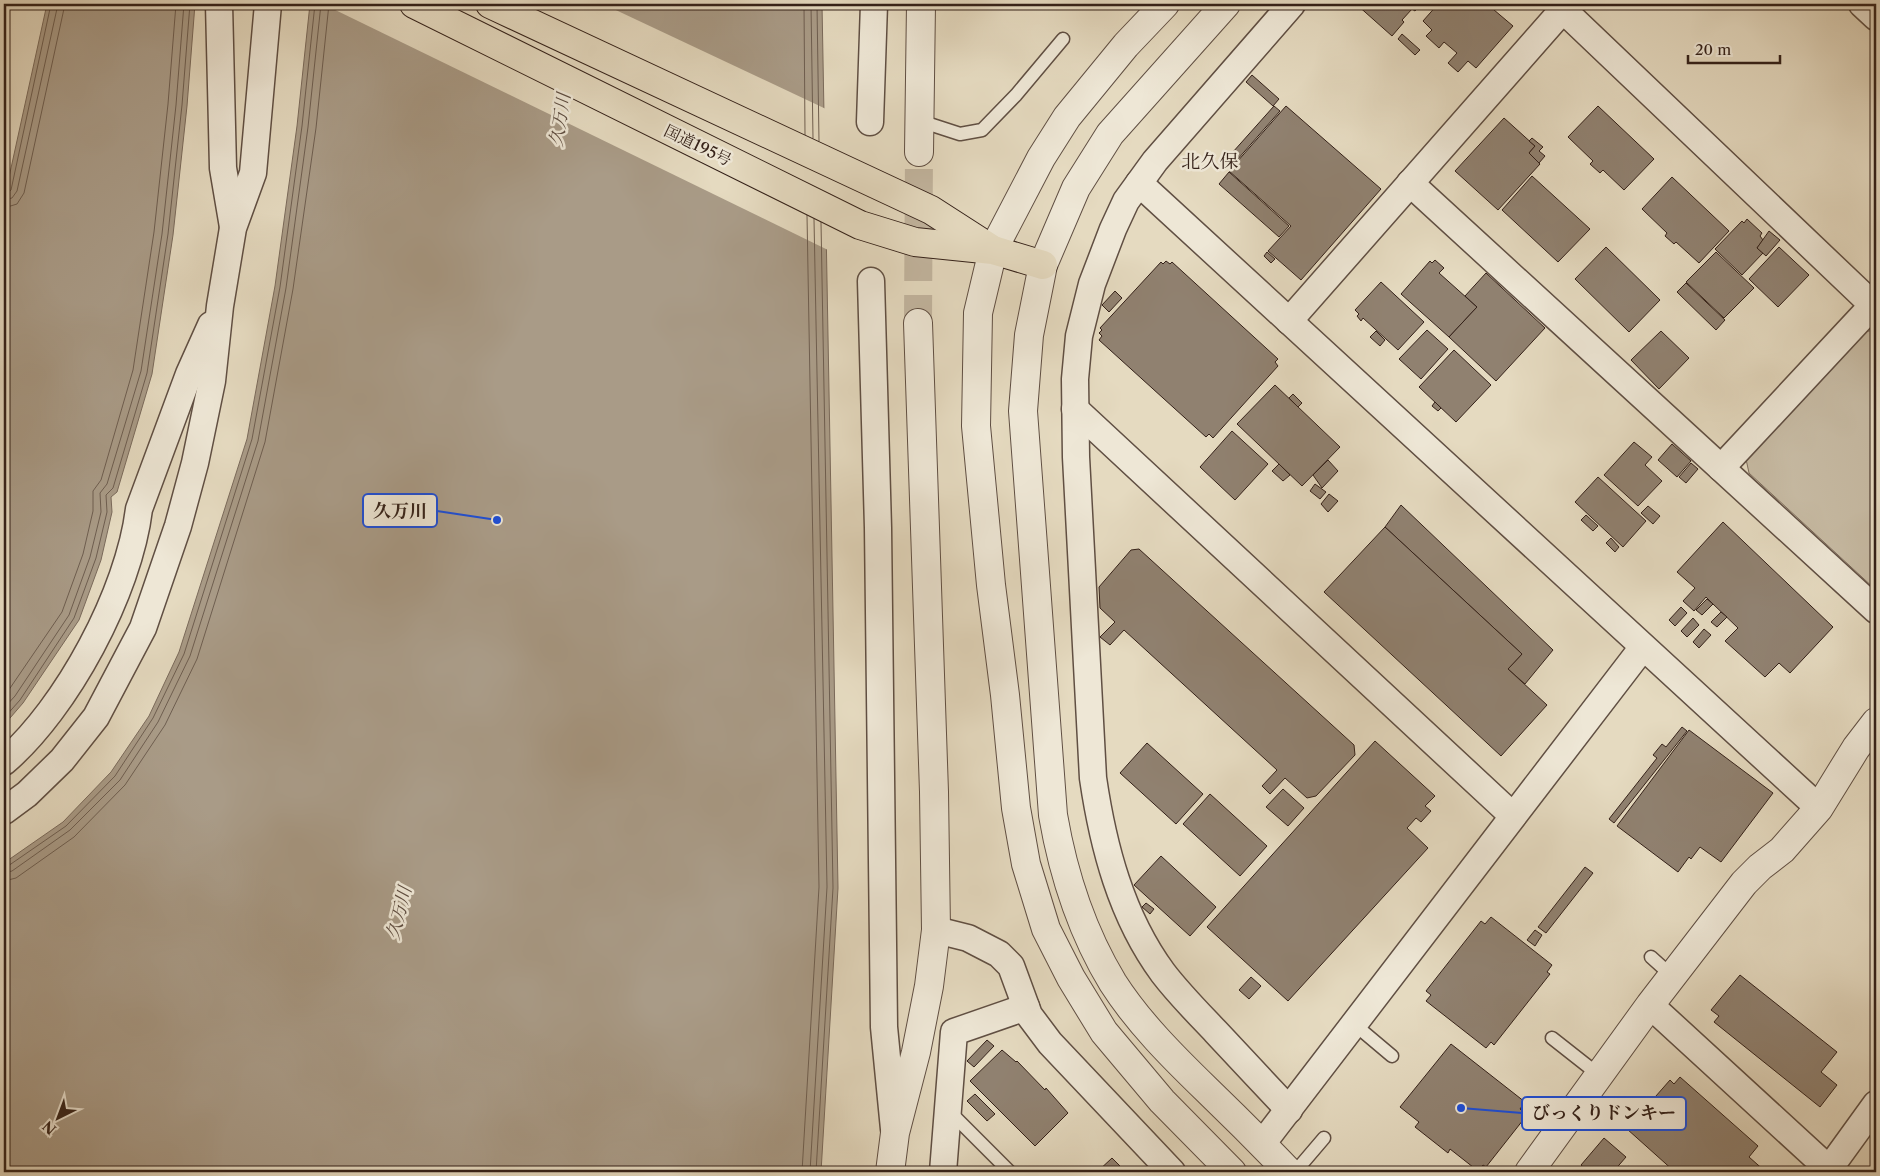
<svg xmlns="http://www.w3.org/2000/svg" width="1880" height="1176" font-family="'Libre Caslon Text','Noto Serif JP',serif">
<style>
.green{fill:#c7bba4;stroke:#7e6e5e}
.water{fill:#a99b87;stroke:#7a6a5b}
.pier{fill:#e5dac0}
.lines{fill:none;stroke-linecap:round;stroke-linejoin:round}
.shore{stroke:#6e5e50;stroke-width:1}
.building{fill:#908170;stroke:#342119}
.tertiary-tunnel{stroke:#c2b59f;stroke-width:28;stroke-dasharray:28 14;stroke-linecap:butt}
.service-casing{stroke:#604f43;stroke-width:15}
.minor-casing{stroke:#604f43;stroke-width:29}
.tertiary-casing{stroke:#604f43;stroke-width:30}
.trunk-casing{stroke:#342119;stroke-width:30}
.service{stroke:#eee7d6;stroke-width:12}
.minor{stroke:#eee7d6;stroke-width:26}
.tertiary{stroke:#eee7d6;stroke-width:28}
.trunk{stroke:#e5dac0;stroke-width:28}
.labels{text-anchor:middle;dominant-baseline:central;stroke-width:5;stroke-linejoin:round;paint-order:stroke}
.street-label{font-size:16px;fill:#342119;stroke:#eee7d6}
.water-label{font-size:18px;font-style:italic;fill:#5d4c40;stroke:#eee7d6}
.quarter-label{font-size:19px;fill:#342119;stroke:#eee7d6}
.leader{fill:none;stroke:#1d4ed8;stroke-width:2}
.callout-dot{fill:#1d4ed8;stroke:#eee7d6;stroke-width:2}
.callout{fill:#eee7d6;stroke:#1d4ed8;stroke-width:2}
.callout-label{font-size:18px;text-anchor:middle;font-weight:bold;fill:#342119}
</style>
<rect width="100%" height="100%" fill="#e5dac0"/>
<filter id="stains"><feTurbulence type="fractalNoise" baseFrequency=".004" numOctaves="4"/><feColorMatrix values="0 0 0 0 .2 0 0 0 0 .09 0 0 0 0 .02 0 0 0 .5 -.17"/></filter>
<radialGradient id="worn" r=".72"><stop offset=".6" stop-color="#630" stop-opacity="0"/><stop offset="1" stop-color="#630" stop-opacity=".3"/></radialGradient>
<polygon class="green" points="1876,329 1876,590 1749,473 1746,459 1862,333"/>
<g class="water">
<polygon points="47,4 195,4 187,106 173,235 152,374 117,492 111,497 112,512 101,560 79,620 23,703 4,725 4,200"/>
<polygon points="310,4 822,4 838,888 821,1172 4,1172 4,863 63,822 111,772 149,716 179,652 247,439 275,286 297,126"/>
</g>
<polygon class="pier" points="323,4 603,4 826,109 828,250"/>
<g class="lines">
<g class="shore">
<polyline points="804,4 805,135"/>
<polyline points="811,4 813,138"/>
<polyline points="817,4 819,141"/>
<polyline points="4,194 8,193 11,190 51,4"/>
<polyline points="4,200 12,198 17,191 58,4"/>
<polyline points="4,208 17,204 24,193 65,4"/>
<polyline points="4,697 62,612 83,554 93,511 93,491 101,480 133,370 154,232 168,104 176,4"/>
<polyline points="4,708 15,696 69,615 90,557 101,512 100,493 107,484 141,371 162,234 176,105 184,4"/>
<polyline points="4,718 20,700 74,618 96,558 107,512 106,495 113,488 147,373 168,234 182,105 190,4"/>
<polyline points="4,867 8,866 66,826 115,776 153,718 184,654 252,439 280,287 302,126 315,4"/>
<polyline points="4,873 12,871 70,830 120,780 158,722 190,656 258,441 286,288 308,127 321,4"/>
<polyline points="4,881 16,878 74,837 125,785 165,725 197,659 265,442 293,289 316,128 329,4"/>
<polyline points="802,1172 819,887 807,215"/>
<polyline points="810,1172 827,887 814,219"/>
<polyline points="816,1172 833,888 821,222"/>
</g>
</g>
<g class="building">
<polygon points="1356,4 1421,4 1415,11 1412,9 1402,20 1404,22 1392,36"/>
<polygon points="1438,4 1487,4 1513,26 1476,68 1468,61 1458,72 1448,63 1457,53 1444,42 1439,48 1426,36 1432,30 1423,21"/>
<polygon points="1402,34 1420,50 1415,55 1398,39"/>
<polygon points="1252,75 1279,99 1273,106 1246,82"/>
<polygon points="1274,106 1280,111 1230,168 1224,162"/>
<polygon points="1286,106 1381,189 1301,280 1268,251 1291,226 1229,171"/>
<polygon points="1598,106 1654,159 1624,190 1603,170 1600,173 1590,164 1593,161 1568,137"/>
<polygon points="1504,118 1535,146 1529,153 1540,164 1498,210 1455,171"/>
<polygon points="1532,138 1543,147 1539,151 1545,156 1539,163 1529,153 1535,146 1529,141"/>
<polygon points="1229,172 1289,226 1279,237 1219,184"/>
<polygon points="1532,176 1590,229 1558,262 1502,210"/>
<polygon points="1672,177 1729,231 1699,263 1676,242 1674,244 1665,236 1667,233 1642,209"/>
<polygon points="1747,219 1762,233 1760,236 1763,240 1757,248 1763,253 1742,275 1715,249 1742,221 1744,223"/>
<polygon points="1769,231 1780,240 1766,256 1757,248"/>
<polygon points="1606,247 1660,300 1629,332 1575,279"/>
<polygon points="1779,247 1809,275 1778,307 1749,279"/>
<polygon points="1267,252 1275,259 1271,263 1264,256"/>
<polygon points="1716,252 1754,288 1724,318 1686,282"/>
<polygon points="1435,260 1444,268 1439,273 1477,307 1449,337 1401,294 1430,261 1432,263"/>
<polygon points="1166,261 1170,264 1172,262 1278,359 1275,362 1278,366 1213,438 1209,434 1206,437 1099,340 1102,336 1099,333 1102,330 1100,328 1161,262 1163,264"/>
<polygon points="1486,273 1545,328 1496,381 1449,337 1477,307 1465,296"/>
<polygon points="1381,282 1424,322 1398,350 1363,318 1361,321 1357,316 1359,314 1355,310"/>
<polygon points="1686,283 1725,320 1716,330 1677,292"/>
<polygon points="1115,291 1122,298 1109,312 1102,305"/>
<polygon points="1427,330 1448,349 1421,379 1399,359"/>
<polygon points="1376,331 1385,340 1380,346 1370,337"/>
<polygon points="1661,331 1689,358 1659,389 1631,360"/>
<polygon points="1454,350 1491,385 1456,422 1419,387"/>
<polygon points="1275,385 1340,447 1302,486 1237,424"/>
<polygon points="1293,394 1302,403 1298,407 1289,398"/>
<polygon points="1435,402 1441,408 1438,411 1432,406"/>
<polygon points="1232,431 1268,464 1235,500 1200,467"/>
<polygon points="1634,442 1652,457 1645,465 1662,481 1638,506 1604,475"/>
<polygon points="1672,444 1691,461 1677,477 1658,460"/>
<polygon points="1328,460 1338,471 1322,488 1313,475"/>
<polygon points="1691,463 1698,469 1686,483 1679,477"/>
<polygon points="1279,464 1290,475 1283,481 1272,471"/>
<polygon points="1598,477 1646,521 1623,547 1575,502"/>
<polygon points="1315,484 1326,492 1320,499 1310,491"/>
<polygon points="1329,494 1338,501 1328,512 1321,504"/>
<polygon points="1401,505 1553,650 1525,684 1508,669 1522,654 1385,527"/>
<polygon points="1648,506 1660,516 1653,524 1641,513"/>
<polygon points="1586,515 1598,526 1593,531 1581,520"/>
<polygon points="1723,522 1833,627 1790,673 1779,663 1765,677 1725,641 1738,628 1713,604 1706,597 1694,611 1683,601 1695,588 1677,572"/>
<polygon points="1385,527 1522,654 1508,669 1547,705 1501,756 1324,592"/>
<polygon points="1611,538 1619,547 1615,552 1606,543"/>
<polygon points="1139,549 1354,745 1355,755 1316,796 1307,798 1285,778 1270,794 1262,786 1277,770 1124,630 1110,645 1100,637 1115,622 1100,608 1099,587 1131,550"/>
<polygon points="1707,599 1713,604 1702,615 1696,610"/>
<polygon points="1681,607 1687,613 1675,626 1669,620"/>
<polygon points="1721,612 1727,617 1717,627 1711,622"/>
<polygon points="1693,618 1699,625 1687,637 1681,631"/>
<polygon points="1704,629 1711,635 1699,648 1693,642"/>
<polygon points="1682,727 1687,731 1614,823 1609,819 1657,758 1653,755 1662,744 1666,747"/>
<polygon points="1689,730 1773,793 1721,862 1700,847 1691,859 1689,857 1678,872 1617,826"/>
<polygon points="1375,741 1435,796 1425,806 1431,811 1421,822 1416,818 1407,828 1428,848 1288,1001 1207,927"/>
<polygon points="1147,743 1203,794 1176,824 1120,773"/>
<polygon points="1283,789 1304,808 1288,826 1266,807"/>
<polygon points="1210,794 1267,846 1240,876 1183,824"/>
<polygon points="1161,856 1216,907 1190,936 1134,885"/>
<polygon points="1585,867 1593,873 1546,933 1538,927"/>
<polygon points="1146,903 1154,909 1150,914 1142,907"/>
<polygon points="1491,917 1552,965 1547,972 1550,974 1494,1045 1491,1042 1486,1048 1426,1001 1431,995 1426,991 1481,921 1485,924"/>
<polygon points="1535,930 1542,935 1535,946 1527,940"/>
<polygon points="1740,975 1837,1052 1821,1072 1837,1085 1820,1107 1714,1022 1719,1016 1711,1010"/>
<polygon points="1251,977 1261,986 1249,999 1239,990"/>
<polygon points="987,1040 994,1046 974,1067 967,1061"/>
<polygon points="1451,1044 1525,1102 1520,1109 1527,1115 1486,1167 1483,1165 1478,1171 1450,1149 1448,1153 1415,1127 1419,1122 1400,1107"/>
<polygon points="1002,1050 1016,1062 1017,1061 1045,1090 1046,1088 1068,1113 1035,1146 970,1081"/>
<polygon points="1680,1077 1758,1146 1749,1157 1766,1172 1675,1172 1627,1129 1670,1080 1674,1084"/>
<polygon points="975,1094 995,1114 987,1121 967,1101"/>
<polygon points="1604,1138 1626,1157 1613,1172 1589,1172 1581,1165"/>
<polygon points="1112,1158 1126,1172 1097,1172"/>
<polygon points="1628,1166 1635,1172 1622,1172"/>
</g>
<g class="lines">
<polyline class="tertiary-tunnel" points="918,323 919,152"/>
<g class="service-casing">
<g id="service">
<polyline points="920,121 960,134 982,130 1016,95 1063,39"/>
<polyline points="1651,957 1672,976"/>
<polyline points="1354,1024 1392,1056"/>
<polyline points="1552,1038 1599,1075"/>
<polyline points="948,1110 1010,1172"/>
<polyline points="1295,1172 1324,1138"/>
</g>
</g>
<g class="minor-casing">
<g id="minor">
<polyline points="219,4 223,168 233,227"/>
<polyline points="1557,4 1876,308"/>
<polyline points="1862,4 1876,17"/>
<polyline points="870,122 874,4"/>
<polyline points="1139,183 1819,808"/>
<polyline points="1410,183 1876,610"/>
<polyline points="871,281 878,528 884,1027 894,1129"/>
<polyline points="1289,321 1568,4"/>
<polyline points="1075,409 1513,816"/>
<polyline points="1721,468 1873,305"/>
<path d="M4 762C67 708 129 592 139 509L189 374 211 325"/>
<polyline points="4,811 27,794 62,760 96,717 143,628 178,526 195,463 212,381 220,306 233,228 253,173 268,4"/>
<polyline points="936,930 968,938 999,954 1011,966 1029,1015 1050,1043 1172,1172"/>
<polyline points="1650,1005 1832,1172"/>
<path d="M1289 1110C1265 1084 1240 1058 1216 1032 1198 1013 1179 994 1163 973 1121 916 1103 846 1093 778L1076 457 1075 379 1079 336 1092 284 1113 229 1126 201 1155 161 1292 4"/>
<polyline points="1262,1144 1643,647"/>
<polyline points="1829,1169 1876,1104"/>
<polyline points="943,1172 954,1032 1026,1007"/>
</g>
</g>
<g class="tertiary-casing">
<g id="tertiary">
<polyline points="1165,4 1126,45 1067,117 1041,158 993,250 978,313 976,426 991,585 1005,695 1016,808 1026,864 1046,929 1071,978 1104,1032 1162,1101 1232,1172"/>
<path d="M1226 4 1110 134 1076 188 1043 265 1029 335 1023 411 1053 815C1063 873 1082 932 1113 983 1138 1022 1172 1056 1206 1089 1234 1116 1262 1144 1289 1172"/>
<polyline points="919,152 921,4"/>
<polyline points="890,1172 895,1133 916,1052 929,986 936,930 934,792 918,323"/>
<polyline points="1529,1172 1650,1005 1744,883 1760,867 1782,850 1819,808 1856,748 1876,722"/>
</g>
</g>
<g class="trunk-casing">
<g id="trunk">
<polyline points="414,4 860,225 915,242 993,250 1043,265"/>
<polyline points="490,4 931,210 990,248"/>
</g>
</g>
<use href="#service" class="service"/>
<use href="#minor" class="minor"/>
<use href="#tertiary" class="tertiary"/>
<use href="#trunk" class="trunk"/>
</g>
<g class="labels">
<g class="street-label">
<text transform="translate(698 145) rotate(26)">国道195号</text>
</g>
<g class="water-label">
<text transform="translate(560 120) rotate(-81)">久万川</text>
<text transform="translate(399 913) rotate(-76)">久万川</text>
</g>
<g class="quarter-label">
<text x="1210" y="161">北久保</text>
</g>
</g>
<path class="leader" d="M497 520L437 511M1461 1108L1522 1113"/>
<g class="callout-dot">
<circle cx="497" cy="520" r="5"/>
<circle cx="1461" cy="1108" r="5"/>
</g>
<g class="callout">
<rect x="363" y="494" width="74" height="33" rx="5"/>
<rect x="1522" y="1097" width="164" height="33" rx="5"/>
</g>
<g class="callout-label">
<text x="400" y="517">久万川</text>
<text x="1604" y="1119">びっくりドンキー</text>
</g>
<rect width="1880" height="1176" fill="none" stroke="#e5dac0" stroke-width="20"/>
<rect x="5" y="5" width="1870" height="1166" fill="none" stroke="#342119" stroke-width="2.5"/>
<rect x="10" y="10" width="1860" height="1156" fill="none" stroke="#342119"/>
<g transform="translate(58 1118) rotate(222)" stroke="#eee7d6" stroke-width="4" paint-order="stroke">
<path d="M0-4L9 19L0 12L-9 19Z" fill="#342119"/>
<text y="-8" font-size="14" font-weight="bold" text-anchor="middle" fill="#342119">N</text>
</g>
<path d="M1688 55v8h92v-8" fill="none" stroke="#342119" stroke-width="2.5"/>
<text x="1695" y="55" font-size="15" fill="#342119" stroke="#eee7d6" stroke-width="4" paint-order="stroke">20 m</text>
<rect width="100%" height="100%" filter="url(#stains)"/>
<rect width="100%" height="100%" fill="url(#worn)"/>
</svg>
